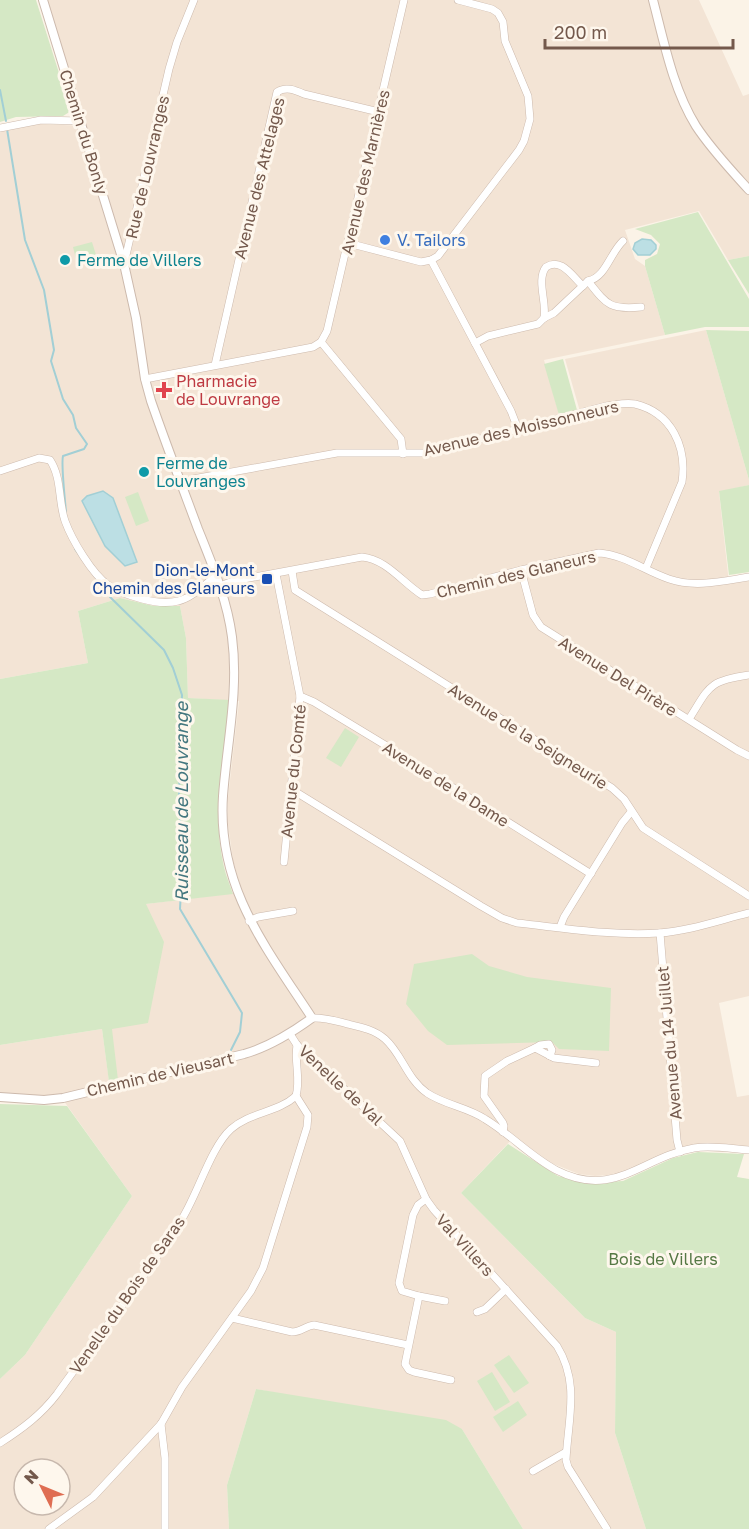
<svg xmlns="http://www.w3.org/2000/svg" width="749" height="1529" viewBox="0 0 749 1529" font-family="'Golos Text',sans-serif">
  <rect width="100%" height="100%" fill="#fbf3e7"/>
  <path fill="#f3e4d5" fill-rule="evenodd" d="M 47,0 L 699,0 L 743,96 L 749,94 L 749,256 L 728,260 L 699,211 L 625,230 L 635,259 L 645,266 L 665,335 L 544,360 L 561,421 L 581,415 L 565,359 L 706,330 L 749,480 L 749,485 L 719,492 L 729,583 L 749,581 L 749,996 L 719,1003 L 737,1097 L 749,1095 L 749,1148 L 693,1145 L 621,1174 L 595,1176 L 579,1174 L 551,1163 L 514,1137 L 461,1193 L 585,1318 L 616,1332 L 615,1433 L 646,1529 L 523,1529 L 462,1429 L 256,1389 L 227,1485 L 229,1529 L 0,1529 L 0,1379 L 25,1355 L 132,1196 L 61,1097 L 0,1093 L 0,1045 L 102,1029 L 109,1081 L 112,1028 L 146,904 L 242,892 L 233,860 L 228,824 L 228,798 L 239,701 L 188,698 L 186,638 L 180,606 L 154,606 L 120,598 L 78,611 L 88,663 L 0,679 L 0,131 L 15,127 L 40,124 L 86,126 ZM 24,1469 L 60,1469 L 60,1505 L 24,1505 Z"/>
  <g fill="#d5e8c5">
    <polygon points="0,0 36,0 71,111 63,116 16,117 0,122"/>
    <polygon points="698,212 749,299 749,327 705,327 665,335 645,266 645,260 657,254 660,244 651,235 635,229"/>
    <polygon points="92,242 96,255 76,259 73,247"/>
    <polygon points="749,256 749,294 728,260"/>
    <polygon points="706,330 749,331 749,480"/>
    <polygon points="563,359 577,410 559,415 544,364"/>
    <polygon points="749,485 749,572 729,575 719,491"/>
    <polygon points="138,492 149,521 136,526 125,497"/>
    <path d="M 120,598 L 154,606 L 180,606 L 186,638 L 188,698 L 231,700 C 224,754 211,813 224,867 C 226,876 230,885 233,894 L 146,904 L 164,942 L 148,1023 L 112,1029 L 118,1080 L 109,1082 L 102,1029 L 0,1045 L 0,679 L 88,663 L 78,611 Z"/>
    <polygon points="345,728 359,737 341,767 326,758"/>
    <polygon points="472,954 489,966 527,977 611,988 609,1051 559,1049 552,1042 447,1045 428,1031 406,1004 414,964"/>
    <polygon points="0,1104 67,1106 132,1196 25,1355 0,1379"/>
    <polygon points="508,1144 558,1176 589,1183 623,1181 673,1158 698,1152 744,1154 737,1177 749,1179 749,1529 646,1529 615,1433 616,1332 585,1318 461,1193"/>
    <polygon points="509,1355 529,1383 514,1393 494,1365"/>
    <polygon points="492,1372 510,1402 495,1411 477,1381"/>
    <polygon points="256,1389 446,1420 462,1429 523,1529 229,1529 227,1485"/>
    <polygon points="518,1401 527,1415 503,1432 493,1417"/>
  </g>
  <g fill="#bcdfe4" stroke="#a2cfd5" stroke-width="1.5">
    <polygon points="642,239 651,240 656,245 656,249 650,255 638,255 633,249 635,243"/>
    <polygon points="103,491 113,498 137,562 125,566 105,546 82,501 87,496"/>
  </g>
  <g fill="none" stroke-linecap="round" stroke-linejoin="round">
    <g stroke="#a2cfd5" stroke-width="2">
      <polyline points="0,90 6,121"/>
      <path d="M 7,129 L 25,240 L 44,290 L 54,350 L 51,361 L 63,399 L 73,415 L 76,428 L 87,444 L 84,449 L 63,456 C 61,463 65,501 66,512"/>
      <polyline points="75,549 101,585"/>
      <polyline points="110,597 164,650 173,668 182,695 179,794 182,871 180,909 242,1013 240,1032 231,1050"/>
    </g>
    <defs>
      <g id="minor">
        <polyline points="0,128 41,120 80,121"/>
        <polyline points="348,243 421,262 431,260 438,256 519,150 524,141 530,119 528,96 505,41 503,22 498,13 492,9 458,0"/>
        <polyline points="431,260 511,411 518,429"/>
        <polyline points="124,264 169,69 177,42 194,0"/>
        <path d="M 588,281 C 607,305 610,310 641,307"/>
        <path d="M 544,318 C 547,302 536,280 546,267 C 561,257 572,276 583,286"/>
        <polyline points="321,342 401,439 403,454"/>
        <path d="M 475,343 L 488,336 L 538,324 L 544,318 L 554,313 L 588,281 C 606,277 610,253 623,241"/>
        <path d="M 215,365 L 277,92 C 286,86 295,90 304,94 L 379,112"/>
        <polyline points="145,379 313,347 321,342 327,331 404,0"/>
        <path d="M 0,471 L 39,458 L 50,460 C 62,478 58,501 65,521 C 72,540 92,574 108,585 C 118,592 131,596 142,599 C 153,602 167,604 178,601 C 192,598 205,584 216,576"/>
        <path d="M 181,483 L 193,479 L 337,453 L 427,453 L 606,406 C 616,405 625,402 635,404 C 672,413 687,447 682,482 L 646,568"/>
        <polyline points="521,570 533,615 541,627 737,750 749,756"/>
        <polyline points="292,571 295,590 612,788 624,799 643,828 749,896"/>
        <polyline points="276,574 300,696 284,862"/>
        <path d="M 220,586 L 233,581 L 362,557 C 386,559 403,583 422,595 L 430,594 L 521,570 L 599,553 C 625,555 645,571 669,579 C 695,588 723,581 749,577"/>
        <polyline points="300,696 314,702 385,745 591,874"/>
        <path d="M 689,719 C 710,686 708,681 749,675"/>
        <path d="M 291,789 L 481,906 L 502,918 L 517,923 C 564,928 612,936 659,933 C 689,931 720,920 749,913"/>
        <polyline points="249,921 258,917 293,911"/>
        <polyline points="560,927 564,917 622,823 631,812"/>
        <polyline points="660,933 677,1140 680,1152"/>
        <path d="M 312,1018 C 324,1017 336,1021 348,1024 C 361,1027 375,1030 385,1039 C 402,1054 407,1079 427,1093 C 445,1105 467,1107 485,1119 C 510,1134 530,1156 556,1170 C 614,1200 642,1157 694,1148 C 712,1145 731,1149 749,1150"/>
        <path d="M 290,1034 L 297,1045 L 400,1141 L 426,1199 L 434,1210 L 557,1346 C 580,1383 568,1419 566,1460 L 568,1467 L 607,1529"/>
        <polyline points="535,1048 540,1045 549,1044 552,1050 550,1056"/>
        <path d="M 296,1096 C 301,1079 294,1062 297,1045"/>
        <polyline points="503,1132 504,1126 503,1123 484,1096 485,1076 507,1061 535,1048 554,1058 596,1063"/>
        <polyline points="426,1199 418,1205 413,1215 399,1283 402,1291 419,1296 405,1364 409,1370 414,1372 451,1380"/>
        <polyline points="419,1296 445,1301"/>
        <polyline points="477,1312 485,1309 506,1289"/>
        <path d="M 232,1318 L 292,1332 C 301,1332 305,1326 314,1325 L 408,1345"/>
        <polyline points="161,1424 165,1458 165,1529"/>
        <path d="M 0,1443 C 22,1429 41,1415 57,1394 C 98,1337 142,1281 180,1222 C 197,1197 210,1148 231,1129 C 250,1112 277,1113 296,1096"/>
        <polyline points="533,1471 566,1452"/>
        <polyline points="49,1529 93,1497 161,1424 182,1387 251,1291 263,1268 307,1127 308,1115 296,1096"/>
      </g>
      <g id="tertiary">
        <path d="M 653,0 C 664,42 673,89 696,126 C 711,149 730,169 749,190"/>
        <path d="M 0,1097 L 44,1100 L 63,1098 L 244,1054 C 269,1047 290,1034 312,1018 C 265,946 217,887 223,796 C 227,742 239,691 232,637 C 227,599 212,564 198,529 C 182,486 166,444 151,401 L 145,379 L 136,318 L 124,264 L 43,0"/>
      </g>
    </defs>
    <use href="#minor" stroke="#cdbaad" stroke-width="8"/>
    <use href="#tertiary" stroke="#cdbaad" stroke-width="10"/>
    <use href="#minor" stroke="#fff" stroke-width="7"/>
    <use href="#tertiary" stroke="#fff" stroke-width="8"/>
  </g>
  <circle fill="#3f7fe0" stroke="#fef7ed" stroke-width="2" cx="385" cy="240" r="6"/>
  <g fill="#0f9aa8" stroke="#fef7ed" stroke-width="2">
    <circle cx="65" cy="260" r="6"/>
    <circle cx="144" cy="472" r="6"/>
  </g>
  <path fill="#e0444e" stroke="#fef7ed" stroke-width="2" d="M161 381h6v6h6v6h-6v6h-6v-6h-6v-6h6z"/>
  <rect fill="#1a4fb4" stroke="#fef7ed" stroke-width="2" x="261" y="573" width="12" height="12" rx="3"/>
  <g text-anchor="middle" dominant-baseline="central" stroke-width="6" stroke-linejoin="round" paint-order="stroke">
    <g font-size="16" fill="#74594c" stroke="#fef7ed">
      <text transform="translate(84 132) rotate(73)">Chemin du Bonly</text>
      <text transform="translate(147 167) rotate(-77)">Rue de Louvranges</text>
      <text transform="translate(365 172) rotate(-77)">Avenue des Marnières</text>
      <text transform="translate(259 178) rotate(-76)">Avenue des Attelages</text>
      <text transform="translate(521 428) rotate(-13)">Avenue des Moissonneurs</text>
      <text transform="translate(516 574) rotate(-13)">Chemin des Glaneurs</text>
      <text transform="translate(618 676) rotate(32)">Avenue Del Pirère</text>
      <text transform="translate(528 736) rotate(32)">Avenue de la Seigneurie</text>
      <text transform="translate(293 771) rotate(-84)">Avenue du Comté</text>
      <text transform="translate(446 784) rotate(32)">Avenue de la Dame</text>
      <text transform="translate(669 1043) rotate(-95)">Avenue du 14 Juillet</text>
      <text transform="translate(160 1074) rotate(-13)">Chemin de Vieusart</text>
      <text transform="translate(341 1085) rotate(43)">Venelle de Val</text>
      <text transform="translate(465 1245) rotate(48)">Val Villers</text>
      <text transform="translate(127 1295) rotate(-55)">Venelle du Bois de Saras</text>
    </g>
    <g font-size="16" fill="#366cbe" stroke="#fef7ed" text-anchor="start">
      <text x="397" y="240">V. Tailors</text>
    </g>
    <g font-size="16" fill="#0d838f" stroke="#fef7ed" text-anchor="start">
      <text x="77" y="260">Ferme de Villers</text>
      <text x="156" y="463">Ferme de<tspan x="156" dy="18">Louvranges</tspan></text>
    </g>
    <g font-size="16" fill="#be3a42" stroke="#fef7ed" text-anchor="start">
      <text x="176" y="381">Pharmacie<tspan x="176" dy="18">de Louvrange</tspan></text>
    </g>
    <g font-size="16" fill="#164399" stroke="#fef7ed" text-anchor="end">
      <text x="255" y="570">Dion-le-Mont<tspan x="255" dy="18">Chemin des Glaneurs</tspan></text>
    </g>
    <g font-size="16" fill="#557844" stroke="#fef7ed">
      <text x="663" y="1259">Bois de Villers</text>
    </g>
    <g font-size="18" font-style="italic" fill="#43777f" stroke="#fef7ed">
      <text transform="translate(181 802) rotate(-90)">Ruisseau de Louvrange</text>
    </g>
  </g>
  <g transform="translate(42 1487) rotate(313)"><circle r="28" fill="#fef7ed" stroke="#c7b8ad" stroke-width="1.5"/>
  <path d="M0-4.5L10 22L0 15L-10 22Z" fill="#df6d52"/>
  <text y="-9" font-size="16" font-weight="bold" text-anchor="middle" fill="#74594c">N</text>
  </g>
  <path d="M545 39v9h188v-9" fill="none" stroke="#74594c" stroke-width="3"/>
  <text x="554" y="39" font-size="18" fill="#74594c" stroke="#fef7ed" stroke-width="4.5" paint-order="stroke">200 m</text>
</svg>
